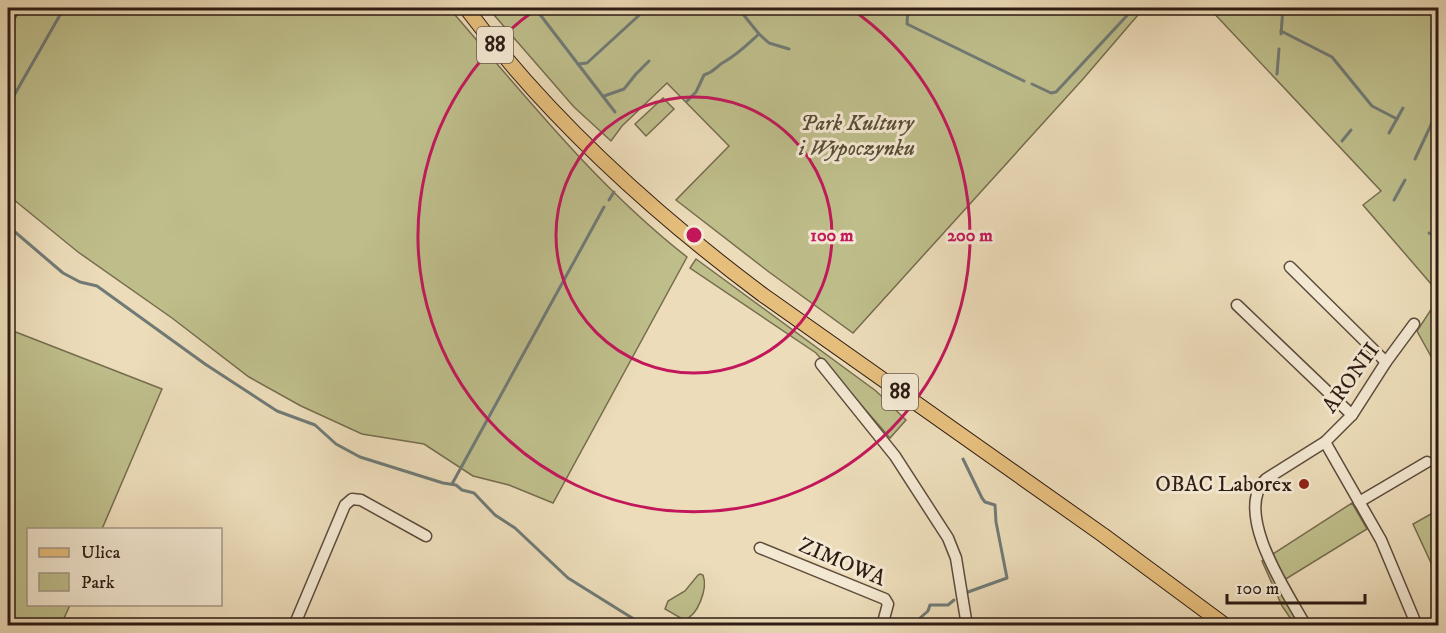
<svg xmlns="http://www.w3.org/2000/svg" width="1446" height="633" viewBox="0 0 1446 633" font-family="'IM FELL DW Pica',serif">
  <rect width="100%" height="100%" fill="#ecdcb9"/>
  <filter id="stains"><feTurbulence type="fractalNoise" baseFrequency=".00333" numOctaves="4"/><feColorMatrix values="0 0 0 0 .2 0 0 0 0 .09 0 0 0 0 .02 0 0 0 .5 -.17"/></filter>
  <radialGradient id="worn" r=".72"><stop offset=".6" stop-color="#630" stop-opacity="0"/><stop offset="1" stop-color="#630" stop-opacity=".3"/></radialGradient>
  <g fill="#bebe8b" stroke="#766c4f" stroke-width="1.5">
    <path d="M 19,8 L 449,8 C 524,94 596,186 687,257 L 553,503 L 509,485 L 473,476 L 424,444 L 362,434 L 301,406 L 249,377 L 172,318 L 78,252 L 8,195 L 8,30 Z"/>
    <polygon points="488,8 1144,8 1083,79 853,333 769,272 676,200 729,146 667,83 622,126 611,141 574,107"/>
    <polygon points="1209,8 1438,8 1438,277 1432,285 1363,205 1381,191"/>
    <polygon points="663,98 674,109 646,136 635,124"/>
    <polygon points="696,259 876,391 906,420 890,438 816,353 690,268"/>
    <polygon points="1438,299 1438,369 1417,331"/>
    <polygon points="8,329 162,389 102,529 28,530 28,604 70,605 61,625 8,625"/>
    <polygon points="1352,503 1367,529 1284,580 1310,625 1295,625 1282,606 1262,561"/>
    <polygon points="1438,510 1438,578 1413,524"/>
    <path d="M 700,574 L 703,575 C 708,588 698,616 684,620 L 665,609 L 668,601 L 685,591 L 698,575 Z"/>
  </g>
  <g fill="none" stroke-linecap="round" stroke-linejoin="round">
    <g stroke="#707a76" stroke-width="3">
      <polyline points="535,8 578,64 587,63 647,8"/>
      <polyline points="738,8 759,34 769,43 789,49"/>
      <polyline points="908,8 907,24 1024,81"/>
      <polyline points="1281,31 1332,57 1372,106 1397,119"/>
      <polyline points="1281,34 1283,8"/>
      <polyline points="578,64 615,112"/>
      <polyline points="1277,74 1279,49"/>
      <polyline points="1032,84 1051,93 1056,92 1134,8"/>
      <polyline points="604,96 624,89 636,74 649,61"/>
      <path d="M 687,101 L 696,92 L 704,75 C 716,71 716,66 724,62 C 737,55 748,44 759,34"/>
      <polyline points="8,106 64,8"/>
      <polyline points="1389,133 1403,108"/>
      <polyline points="1342,141 1351,130"/>
      <polyline points="1415,159 1438,110"/>
      <polyline points="609,200 614,192"/>
      <polyline points="1394,200 1405,180"/>
      <polyline points="8,226 63,273 80,282 97,286 205,364 277,411 315,425 336,444 360,457 443,483 456,485 462,490 474,493 495,515 515,528 568,578 645,626"/>
      <polyline points="1429,233 1434,236 1438,235"/>
      <polyline points="963,459 982,498 985,502 995,505 996,522 1007,578 968,592"/>
      <polyline points="452,484 604,207"/>
      <polyline points="911,626 928,611 930,605 948,605 954,600"/>
    </g>
    <defs>
      <g id="minor">
        <polyline points="8,20 14,8"/>
        <polyline points="1290,267 1386,362"/>
        <polyline points="1237,305 1352,415"/>
        <polyline points="821,364 895,456 948,538 956,558 967,626"/>
        <polyline points="1325,442 1381,540 1417,626"/>
        <polyline points="1359,502 1427,462"/>
        <polyline points="760,548 885,599 888,604 882,626"/>
        <polyline points="294,626 345,505 352,499 361,500 426,536"/>
        <path d="M 1306,626 C 1288,594 1232,512 1266,479 L 1325,442 L 1352,415 L 1386,362 L 1414,324"/>
      </g>
      <path id="major" d="M 466,8 C 549,119 652,212 763,295 L 1103,535 L 1226,626"/>
    </defs>
    <use href="#minor" stroke="#5d4b3c" stroke-width="13"/>
    <use href="#major" stroke="#2d1b13" stroke-width="16"/>
    <use href="#minor" stroke="#f3e8d2" stroke-width="10"/>
    <use href="#major" stroke="#e6be7c" stroke-width="14"/>
  </g>
  <g fill="none" stroke="#c2185b" stroke-width="3">
    <circle cx="694" cy="235" r="138"/>
    <path d="M850 8A276 276 0 1 1 538 8"/>
  </g>
  <circle fill="#8f2418" stroke="#f3e8d2" stroke-width="2" cx="1304" cy="484" r="6"/>
  <g text-anchor="middle" dominant-baseline="central" stroke-width="6" stroke-linejoin="round" paint-order="stroke">
    <g fill="#f3e8d2" stroke="#68584c" stroke-width="1.5">
      <rect x="477" y="27" width="36" height="36" rx="4.5"/>
      <rect x="882" y="374" width="36" height="36" rx="4.5"/>
    </g>
    <g font-size="21" font-weight="bold" fill="#2d1b13">
      <text x="495" y="45">88</text>
      <text x="900" y="392">88</text>
    </g>
    <g font-size="22" font-style="italic" fill="#584c37" stroke="#f3e8d2">
      <text x="857" y="123">Park Kultury<tspan x="857" dy="25">i Wypoczynku</tspan></text>
    </g>
    <g font-size="22" fill="#2d1b13" stroke="#f3e8d2">
      <text transform="translate(1351 378) rotate(-54)">ARONII</text>
      <text transform="translate(842 562) rotate(23)">ZIMOWA</text>
    </g>
    <g font-size="22" fill="#2d1b13" stroke="#f3e8d2" text-anchor="end">
      <text x="1292" y="484">OBAC Laborex</text>
    </g>
  </g>
  <circle cx="694" cy="235" r="9" fill="#c2185b" stroke="#f3e8d2" stroke-width="3"/>
  <g font-size="18" text-anchor="middle" font-weight="bold" fill="#c2185b" stroke="#f3e8d2" stroke-width="6" stroke-linejoin="round" paint-order="stroke">
    <text x="832" y="241">100 m</text>
    <text x="970" y="241">200 m</text>
  </g>
  <rect width="1446" height="633" fill="none" stroke="#ecdcb9" stroke-width="30"/>
  <rect x="9" y="9" width="1428" height="615" fill="none" stroke="#2d1b13" stroke-width="3"/>
  <rect x="15" y="15" width="1416" height="603" fill="none" stroke="#2d1b13" stroke-width="1.5"/>
  <rect x="27" y="528" width="195" height="78" fill="#f3e8d2" stroke="#a49686" stroke-width="1.5"/>
  <rect x="39" y="548" width="30" height="9" fill="#e6be7c" stroke="#a49686" stroke-width="1.5"/>
  <text x="81" y="558" font-size="18" fill="#2d1b13">Ulica</text>
  <rect x="39" y="573" width="30" height="18" fill="#bebe8b" stroke="#a49686" stroke-width="1.5"/>
  <text x="81" y="588" font-size="18" fill="#2d1b13">Park</text>
  <path d="M1227 594v9h138v-9" fill="none" stroke="#2d1b13" stroke-width="3"/>
  <text x="1236" y="594" font-size="18" fill="#2d1b13" stroke="#f3e8d2" stroke-width="4.5" paint-order="stroke">100 m</text>
  <rect width="100%" height="100%" filter="url(#stains)"/>
  <rect width="100%" height="100%" fill="url(#worn)"/>
</svg>
